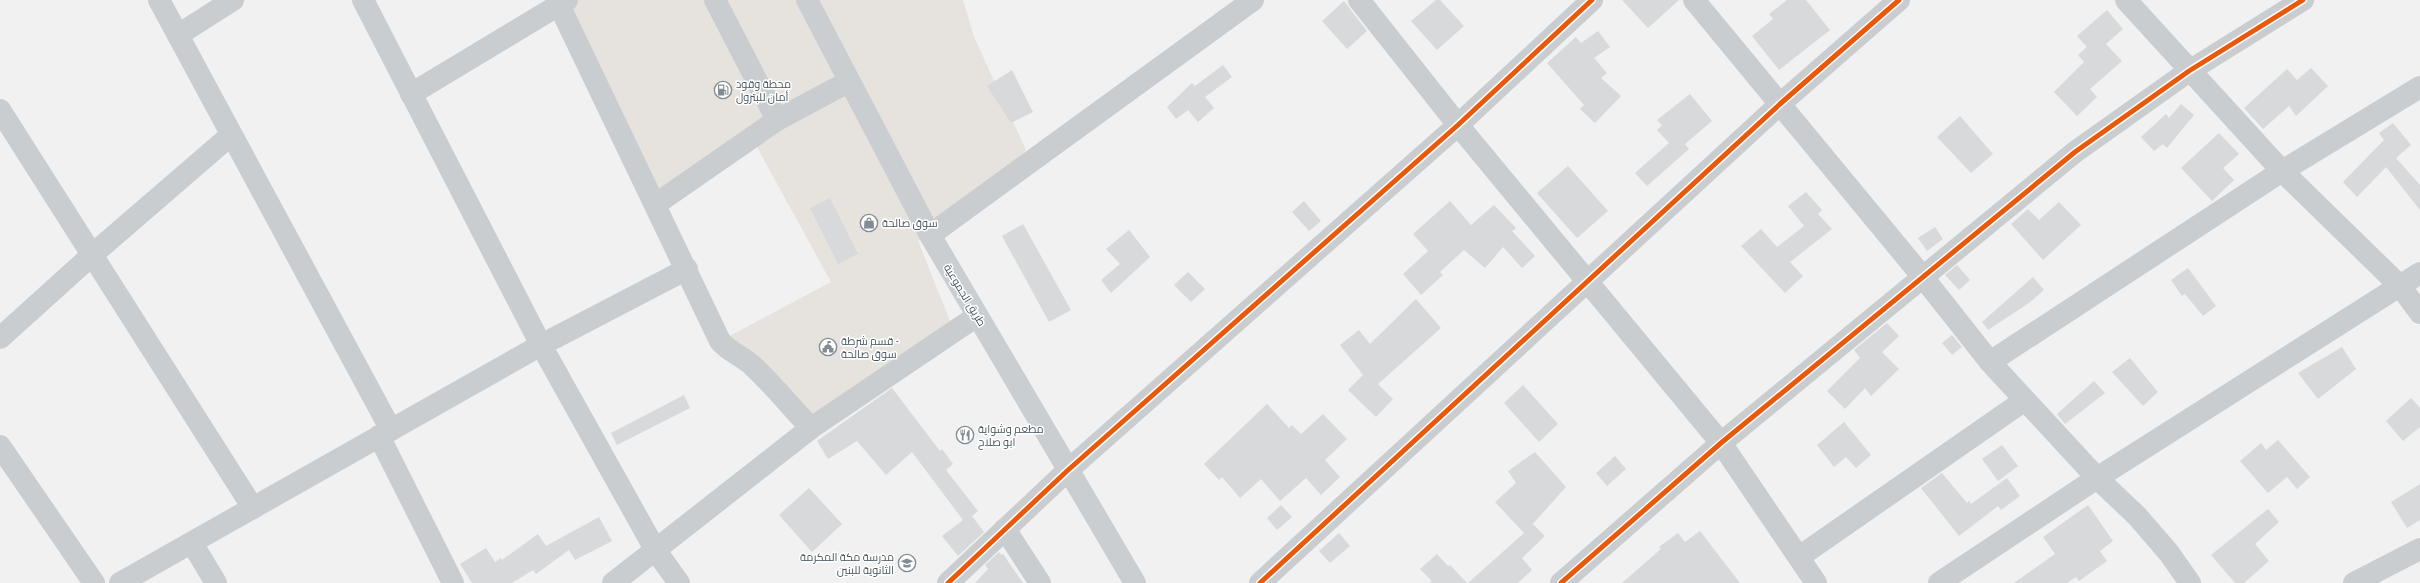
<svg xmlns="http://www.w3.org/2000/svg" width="2420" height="583" viewBox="0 0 2420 583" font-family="'PT Sans Narrow',Cairo,sans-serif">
  <rect width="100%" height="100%" fill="#f1f1f1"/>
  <polygon fill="#e6e3de" points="567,0 963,0 974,37 1026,150 1011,168 988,180 918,241 954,331 811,428 720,341 831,282 752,138 656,204"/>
  <g fill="#d7d9da">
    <polygon points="1436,0 1440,0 1464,26 1437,50 1411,21"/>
    <polygon points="1622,0 1679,0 1648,28"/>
    <polygon points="1787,0 1806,0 1830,30 1779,70 1752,36 1773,19 1769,14"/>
    <polygon points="1344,1 1367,31 1347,49 1322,21"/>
    <polygon points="2107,10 2123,29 2106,44 2122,61 2090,89 2097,97 2077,116 2054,92 2084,62 2078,55 2087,47 2077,36"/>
    <polygon points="1598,31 1610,47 1594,58 1607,73 1601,78 1621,96 1595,123 1580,109 1584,105 1547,63 1576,37 1581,43"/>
    <polygon points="1223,65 1232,77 1205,97 1214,108 1198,122 1188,110 1176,119 1167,107 1192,83 1195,86"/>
    <polygon points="2311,68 2328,86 2296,116 2289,106 2263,129 2244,108 2287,69 2297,80"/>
    <polygon points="1012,70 1033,112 1011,123 987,86"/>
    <polygon points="1690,94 1712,121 1685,144 1689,149 1647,186 1635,173 1669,143 1657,130 1662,125 1657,120"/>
    <polygon points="2181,104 2194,115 2167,148 2163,144 2154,151 2141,137 2166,114 2169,118"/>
    <polygon points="1960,116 1993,154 1971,173 1937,137"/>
    <polygon points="2393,123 2411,145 2396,158 2420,185 2420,210 2386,167 2357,197 2343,182 2384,140 2379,133"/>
    <polygon points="2219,133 2239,154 2223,168 2234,180 2212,201 2181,168"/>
    <polygon points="1568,166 1608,211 1577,238 1537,193"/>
    <polygon points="1806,192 1822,210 1818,214 1832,229 1790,262 1803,276 1785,293 1741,246 1761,229 1777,247 1804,226 1788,206"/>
    <polygon points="830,198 858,254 838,264 810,208"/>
    <polygon points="1304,201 1321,221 1309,231 1292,212"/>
    <polygon points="1450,201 1471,225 1494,205 1516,228 1512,231 1535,256 1522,268 1503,247 1485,268 1464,250 1440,272 1443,275 1421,295 1403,274 1428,251 1413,234"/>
    <polygon points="2059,202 2081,225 2043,260 2011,224 2028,209 2039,220"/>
    <polygon points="1023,224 1071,310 1049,322 1002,236"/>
    <polygon points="1935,227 1943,239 1927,251 1918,238"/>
    <polygon points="1129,230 1150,257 1111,293 1101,280 1120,264 1106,249"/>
    <polygon points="1957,265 1970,280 1959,290 1945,275"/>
    <polygon points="2188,268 2216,306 2203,316 2185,294 2182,296 2171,280"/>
    <polygon points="1188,272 1205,289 1191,302 1174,285"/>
    <polygon points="2033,277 2044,290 2029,303 1988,330 1982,322"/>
    <polygon points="1416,299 1441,328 1378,384 1393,399 1376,417 1348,390 1363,375 1340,345 1359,330 1370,344"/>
    <polygon points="1887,323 1899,336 1882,352 1899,369 1871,396 1865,388 1845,409 1827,391 1860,358 1854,350"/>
    <polygon points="1952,335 1962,347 1952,355 1942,343"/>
    <polygon points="2342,347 2356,369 2318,399 2298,373"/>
    <polygon points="2130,358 2158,392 2143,406 2112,372"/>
    <polygon points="2094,381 2105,393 2065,424 2057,414"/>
    <polygon points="1523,385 1558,424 1539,442 1504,403"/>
    <polygon points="892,388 940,451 942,449 953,464 946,470 978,511 972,516 984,532 958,556 942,536 963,520 912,452 886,475 857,441 828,459 817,441"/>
    <polygon points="684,395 690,408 617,445 611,433"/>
    <polygon points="2411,398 2420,408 2420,427 2403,441 2386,421"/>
    <polygon points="1267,404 1289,428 1292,425 1301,434 1323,414 1347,439 1325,460 1340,477 1321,495 1306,478 1280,501 1261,479 1240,498 1222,477 1219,480 1204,464"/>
    <polygon points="1844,422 1871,455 1856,468 1846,457 1834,467 1817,445"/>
    <polygon points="2278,440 2310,477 2297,489 2287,477 2268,493 2240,461 2261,443 2266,450"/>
    <polygon points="2002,445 2018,466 1998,481 1982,459"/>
    <polygon points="1535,452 1566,487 1529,528 1533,524 1545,536 1522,558 1532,570 1518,583 1468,583 1524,533 1495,502 1516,483 1508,471"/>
    <polygon points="1615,456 1626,469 1607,486 1596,473"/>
    <polygon points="1942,473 1967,503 1969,501 1971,504 2007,478 2020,496 2001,510 1998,506 1959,536 1921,488"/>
    <polygon points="2420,484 2420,520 2407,528 2391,502"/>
    <polygon points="809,488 842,524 812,552 779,515"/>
    <polygon points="1281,505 1292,517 1277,530 1267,518"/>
    <polygon points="2088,505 2113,541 2100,551 2107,561 2079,581 2076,577 2067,583 2014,583 2055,554 2043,537"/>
    <polygon points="2268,509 2279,522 2255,544 2269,561 2244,583 2235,583 2211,555"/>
    <polygon points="599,517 612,541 575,560 569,550 536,574 533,570 512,583 472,583 460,564 486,548 495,562 501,558 502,560 538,534 546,546"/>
    <polygon points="1700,531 1740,583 1622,583 1661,549 1659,547 1678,533 1685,542"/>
    <polygon points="1339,533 1350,546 1330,563 1319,551"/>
    <polygon points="999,552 1001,555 1003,554 1023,583 975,583 988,569 985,565"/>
    <polygon points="1437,554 1448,566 1450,565 1467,583 1429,583 1432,581 1420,569"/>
  </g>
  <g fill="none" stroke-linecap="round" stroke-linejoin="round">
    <g stroke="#cacdd0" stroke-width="22">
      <polyline points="159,0 391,430"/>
      <polyline points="363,0 541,345 656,551 679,583"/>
      <polyline points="715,0 777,120"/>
      <polyline points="1359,0 1458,125 1721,443 1816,583"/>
      <polyline points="1694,0 1922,276 1990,362 2097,478 2137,516 2169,553 2190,583"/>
      <polyline points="2126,0 2282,171 2400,286 2420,313"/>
      <path d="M 559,5 L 720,341 C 730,353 743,356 754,367 C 774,386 792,408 811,428"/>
      <polyline points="178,35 233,0"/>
      <polyline points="411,94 567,0"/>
      <polyline points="0,110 253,508"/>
      <polyline points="656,204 777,120 848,82"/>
      <polyline points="930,235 1253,0"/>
      <polyline points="0,338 92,255 231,135"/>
      <polyline points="1990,362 2282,171 2420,87"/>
      <polyline points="379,436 453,583"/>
      <polyline points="0,446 94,583"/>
      <polyline points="1005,529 1040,583"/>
      <polyline points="192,543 216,583"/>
      <polyline points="1799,557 2025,400"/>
      <polyline points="120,583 541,345 687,269"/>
      <polyline points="613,583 811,428 977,316"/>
      <polyline points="948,583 1067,471 1458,125 1592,0"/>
      <polyline points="1260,583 1780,104 1899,0"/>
      <polyline points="1561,583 1721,443 2075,152 2189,71 2303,0"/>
      <polyline points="1939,583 2097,478 2420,273"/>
      <polyline points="2354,583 2420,549"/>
    </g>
    <polyline stroke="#caced1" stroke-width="22" points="807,0 930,235 1135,583"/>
    <defs>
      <g id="cycleway">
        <polyline points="948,583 1067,471 1458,125 1592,0"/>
        <polyline points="1260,583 1780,104 1899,0"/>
        <polyline points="1561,583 1721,443 2075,152 2189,71 2303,0"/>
      </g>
    </defs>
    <use href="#cycleway" stroke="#fff" stroke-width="8"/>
    <use href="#cycleway" stroke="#e8590c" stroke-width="5"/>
  </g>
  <defs>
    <symbol id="fuel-ring" viewBox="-11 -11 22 22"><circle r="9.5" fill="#fff" stroke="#828c92" stroke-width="1.5"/><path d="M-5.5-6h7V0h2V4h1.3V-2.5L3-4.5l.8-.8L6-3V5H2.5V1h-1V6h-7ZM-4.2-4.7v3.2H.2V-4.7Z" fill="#828c92"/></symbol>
    <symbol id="shop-ring" viewBox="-11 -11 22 22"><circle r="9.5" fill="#fff" stroke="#828c92" stroke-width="1.5"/><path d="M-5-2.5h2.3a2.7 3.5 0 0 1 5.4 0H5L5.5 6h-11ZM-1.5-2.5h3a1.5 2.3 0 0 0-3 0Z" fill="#828c92"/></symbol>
    <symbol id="civic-ring" viewBox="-11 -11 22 22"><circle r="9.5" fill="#fff" stroke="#828c92" stroke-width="1.5"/><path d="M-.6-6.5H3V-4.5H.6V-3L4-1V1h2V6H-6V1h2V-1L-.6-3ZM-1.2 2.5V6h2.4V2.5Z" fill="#828c92"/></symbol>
    <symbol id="restaurant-ring" viewBox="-11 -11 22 22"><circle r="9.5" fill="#fff" stroke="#828c92" stroke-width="1.5"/><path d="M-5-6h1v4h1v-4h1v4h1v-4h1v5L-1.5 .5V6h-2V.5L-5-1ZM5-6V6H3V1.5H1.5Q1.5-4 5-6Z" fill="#828c92"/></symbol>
    <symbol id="school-ring" viewBox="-11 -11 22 22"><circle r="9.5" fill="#fff" stroke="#828c92" stroke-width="1.5"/><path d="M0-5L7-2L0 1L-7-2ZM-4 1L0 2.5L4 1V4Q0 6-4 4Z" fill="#828c92"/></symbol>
  </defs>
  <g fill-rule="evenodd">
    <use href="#fuel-ring" x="713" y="80" width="20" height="20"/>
    <use href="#shop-ring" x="859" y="213" width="20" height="20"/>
    <use href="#civic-ring" x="818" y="337" width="20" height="20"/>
    <use href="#restaurant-ring" x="955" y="425" width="20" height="20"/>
    <use href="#school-ring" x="897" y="553" width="20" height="20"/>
  </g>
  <g text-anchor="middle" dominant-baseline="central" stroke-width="3" stroke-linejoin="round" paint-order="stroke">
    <g font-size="11" fill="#46565f" stroke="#fff" text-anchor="start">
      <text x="736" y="84">محطة وقود<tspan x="736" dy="13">أمان للبترول</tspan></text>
      <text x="882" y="223">سوق صالحة</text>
      <text x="841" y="341">قسم شرطة -<tspan x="841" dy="13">سوق صالحة</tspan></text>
      <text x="978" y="429">مطعم وشواية<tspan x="978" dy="13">ابو صلاح</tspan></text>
      <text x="894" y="557" text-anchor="end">مدرسة مكة المكرمة<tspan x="894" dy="13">الثانوية للبنين</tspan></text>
    </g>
    <g font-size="11" fill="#46565f" stroke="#fff">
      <text transform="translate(965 295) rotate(59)">طريق الجموعية</text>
    </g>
  </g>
</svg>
